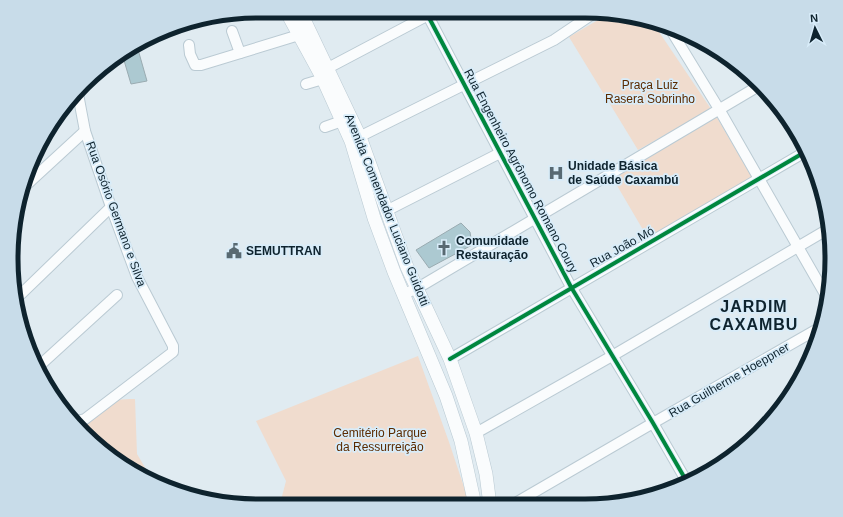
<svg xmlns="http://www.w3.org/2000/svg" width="843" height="517" viewBox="0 0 843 517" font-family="Arial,sans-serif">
  <rect width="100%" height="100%" fill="#e0ebf1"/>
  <g fill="#f0dcce">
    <polygon points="610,13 617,13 653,23 711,109 638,150 569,37"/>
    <polygon points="716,116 753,179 649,240 612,177"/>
    <polygon points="418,356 449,442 470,505 280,504 286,481 256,421"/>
    <path d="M 135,399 L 137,454 L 153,481 L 108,455 L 83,428 C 90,417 106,405 118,400 C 123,399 129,399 135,399 Z"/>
  </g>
  <g fill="#acc9d1" stroke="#9aabb1">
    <polygon points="218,18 144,43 179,24"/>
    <polygon points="137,46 147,81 131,84 123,57 110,61"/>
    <polygon points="461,223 470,232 472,245 429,268 416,250"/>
  </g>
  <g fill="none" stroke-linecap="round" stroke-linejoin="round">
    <defs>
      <g id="minor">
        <polyline points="426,12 571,287 653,423 687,482"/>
        <polyline points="669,27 719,109 825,294"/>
        <polyline points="232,31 240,53"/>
        <polyline points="189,45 190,54 195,65 201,65 299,35"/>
        <polyline points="328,68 434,12"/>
        <polyline points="306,84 323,79"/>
        <polyline points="325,127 342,121"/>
        <polyline points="355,139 554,40 594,13"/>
        <polyline points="23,188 85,131"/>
        <polyline points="386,211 500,153"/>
        <polyline points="403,294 416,289 757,87"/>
        <polyline points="17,298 111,207"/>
        <polyline points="450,359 805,152"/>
        <polyline points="38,367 117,295"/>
        <polyline points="75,420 77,421 85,419 173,352 173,346 137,277 111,207 85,131 78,94"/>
        <polyline points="476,433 612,356 830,228"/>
        <polyline points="512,505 653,423 821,327"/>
      </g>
      <g id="major">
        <polyline points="286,11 323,79 351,141 374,218 394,272 446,396 461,441 475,505"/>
        <polyline points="300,11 360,137 407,267 450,359 476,433 486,474 490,505"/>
      </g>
    </defs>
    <use href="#minor" stroke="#bacad3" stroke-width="12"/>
    <use href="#major" stroke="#bacad3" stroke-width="14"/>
    <use href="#minor" stroke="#fafcfd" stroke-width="10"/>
    <use href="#major" stroke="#fafcfd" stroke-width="13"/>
    <defs>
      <g id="cycleway">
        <polyline points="426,12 571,287 653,423 687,482"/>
        <polyline points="450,359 805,152"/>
      </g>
    </defs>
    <use href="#cycleway" stroke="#d8ecf9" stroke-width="6"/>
    <use href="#cycleway" stroke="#00873e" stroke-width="4"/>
  </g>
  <defs>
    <symbol id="hospital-bare" viewBox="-9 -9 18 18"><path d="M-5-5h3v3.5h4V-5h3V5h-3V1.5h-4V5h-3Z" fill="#586972" stroke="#d8ecf9" stroke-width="2.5" paint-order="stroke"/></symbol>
    <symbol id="church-bare" viewBox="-9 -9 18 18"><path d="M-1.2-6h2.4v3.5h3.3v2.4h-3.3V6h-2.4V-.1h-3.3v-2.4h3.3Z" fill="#586972" stroke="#d8ecf9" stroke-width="2.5" paint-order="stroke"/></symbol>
    <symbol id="civic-bare" viewBox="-9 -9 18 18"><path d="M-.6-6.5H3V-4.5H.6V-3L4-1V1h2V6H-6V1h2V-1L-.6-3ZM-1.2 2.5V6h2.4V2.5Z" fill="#586972" stroke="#d8ecf9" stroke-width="2.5" paint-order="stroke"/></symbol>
  </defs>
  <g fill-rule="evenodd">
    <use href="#hospital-bare" x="545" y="162" width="22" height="22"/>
    <use href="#church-bare" x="433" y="237" width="22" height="22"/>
    <use href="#civic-bare" x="223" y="240" width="22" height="22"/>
  </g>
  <g text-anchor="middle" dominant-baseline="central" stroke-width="3.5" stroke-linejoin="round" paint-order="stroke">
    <g font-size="12" fill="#5b2b00" stroke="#d8ecf9">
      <text x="650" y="85">Praça Luiz<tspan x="650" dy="14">Rasera Sobrinho</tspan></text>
      <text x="380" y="433">Cemitério Parque<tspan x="380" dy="14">da Ressurreição</tspan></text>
    </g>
    <g font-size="12" font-weight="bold" fill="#0e232e" stroke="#d8ecf9" text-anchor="start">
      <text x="568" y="166">Unidade Básica<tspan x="568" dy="14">de Saúde Caxambú</tspan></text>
      <text x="456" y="241">Comunidade<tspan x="456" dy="14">Restauração</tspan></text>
      <text x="246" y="251">SEMUTTRAN</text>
    </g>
    <g font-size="12" fill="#0e232e" stroke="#d8ecf9">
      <text transform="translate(521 171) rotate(62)">Rua Engenheiro Agrônomo Romano Coury</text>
      <text transform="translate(387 210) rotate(68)">Avenida Comendador Luciano Guidotti</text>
      <text transform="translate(116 214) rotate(70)">Rua Osório Germano e Silva</text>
      <text transform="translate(622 247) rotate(-29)">Rua João Mó</text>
      <text transform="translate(729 380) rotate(-30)">Rua Guilherme Hoeppner</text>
    </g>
    <g font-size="16" font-weight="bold" letter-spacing="1" fill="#0e232e" stroke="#d8ecf9">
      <text x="754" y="306">JARDIM<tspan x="754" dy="18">CAXAMBU</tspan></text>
    </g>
  </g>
  <path d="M0 0H843V517H0ZM258 18H585A240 240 0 0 1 825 258V259A240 240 0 0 1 585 499H258A240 240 0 0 1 18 259V258A240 240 0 0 1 258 18Z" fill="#c8dce9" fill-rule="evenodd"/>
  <path fill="none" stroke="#0e232e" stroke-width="5" d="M258 18H585A240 240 0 0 1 825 258V259A240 240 0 0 1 585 499H258A240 240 0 0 1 18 259V258A240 240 0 0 1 258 18Z"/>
  <g transform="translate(815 28) rotate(355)" stroke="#d8ecf9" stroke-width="3" paint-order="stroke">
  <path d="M0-3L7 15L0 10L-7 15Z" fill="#0e232e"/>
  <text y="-6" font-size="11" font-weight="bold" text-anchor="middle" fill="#0e232e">N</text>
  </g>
</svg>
